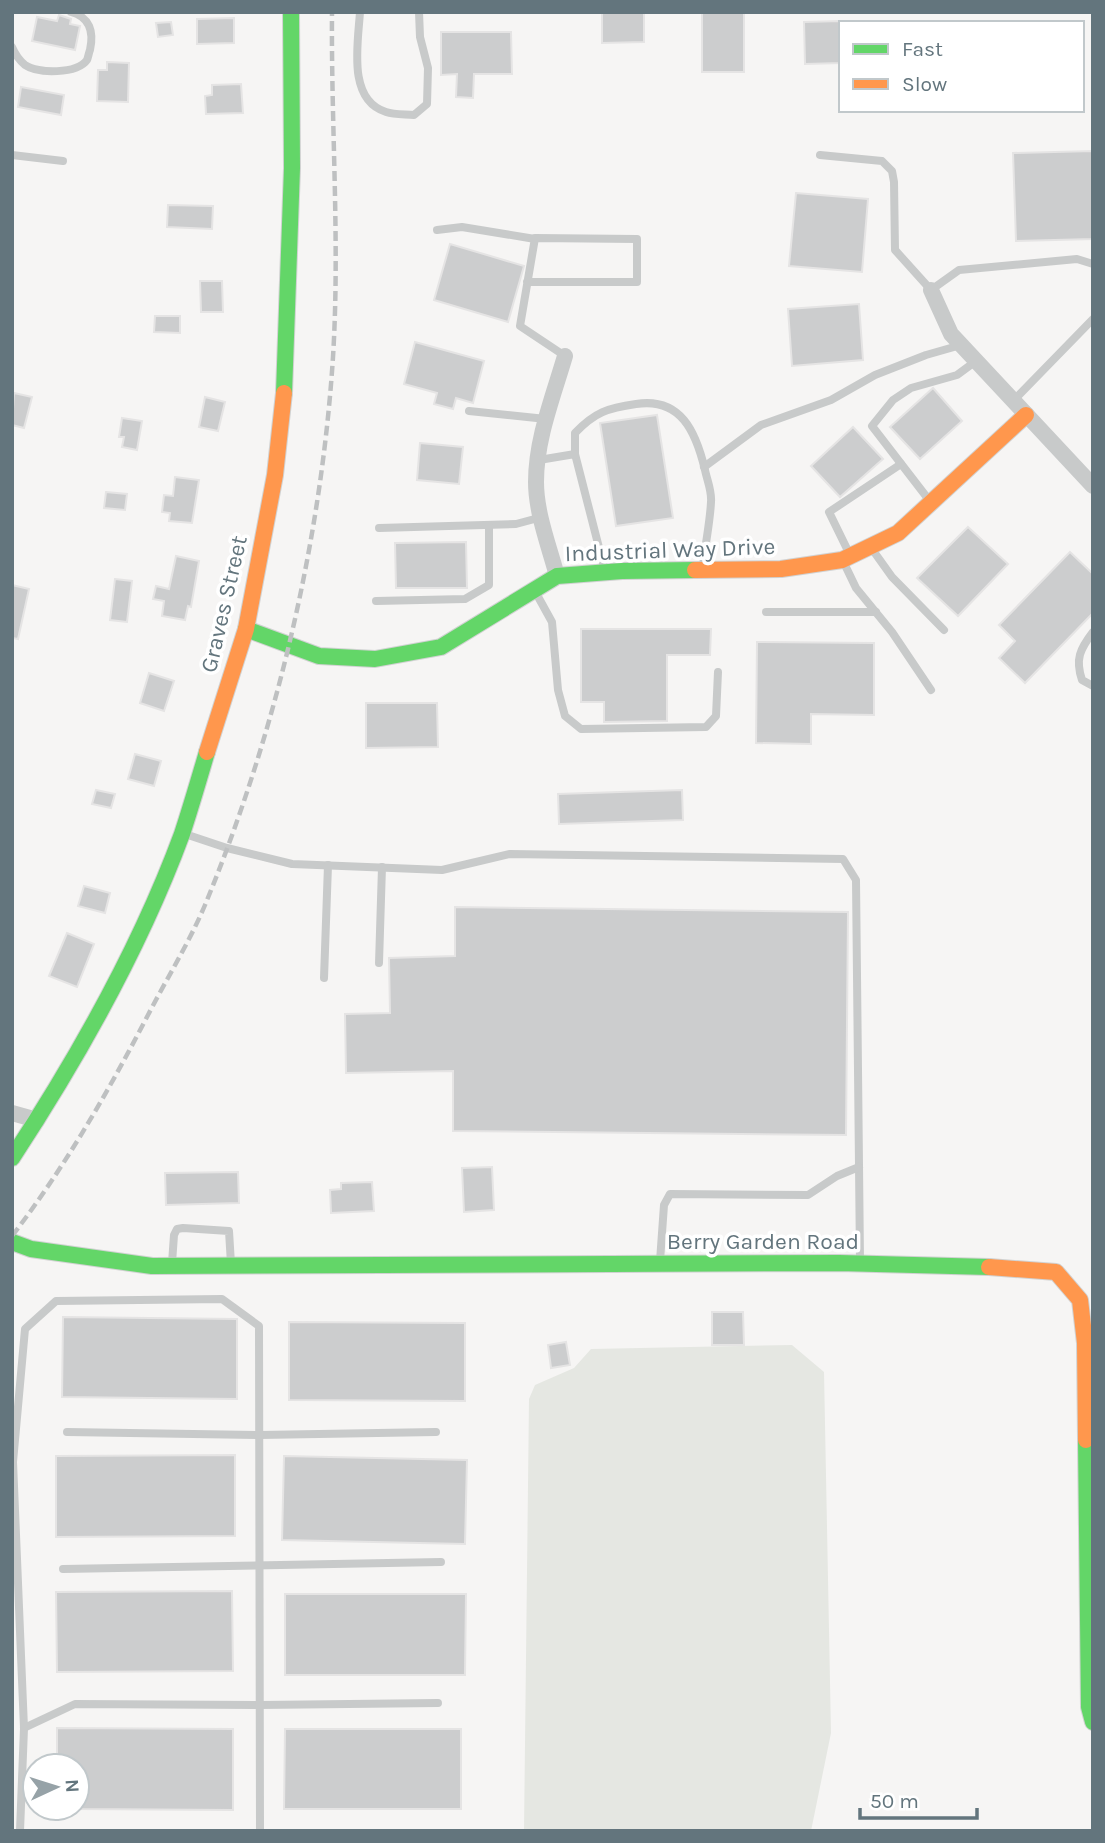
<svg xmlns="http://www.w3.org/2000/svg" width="1105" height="1843" viewBox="0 0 1105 1843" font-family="Karla,sans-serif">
  <rect width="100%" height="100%" fill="#f6f5f4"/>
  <polygon fill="#e5e7e2" points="792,1345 824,1372 831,1733 811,1831 524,1831 529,1399 535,1385 574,1368 591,1349"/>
  <g fill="#cccdce" stroke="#e5e4e4" stroke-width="2">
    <polygon points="602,12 644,12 644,42 602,43"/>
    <rect x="702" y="12" width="42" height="60"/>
    <polygon points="59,15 71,19 70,24 80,26 75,50 32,41 37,17 57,21"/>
    <polygon points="234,18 234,43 197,44 197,19"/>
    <polygon points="841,21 841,63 805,64 804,22"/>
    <polygon points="171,22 173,35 158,37 156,23"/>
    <polygon points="441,32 511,32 512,74 474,74 473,98 456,97 457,74 441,75"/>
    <polygon points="107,62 129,63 128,102 97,101 98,70 107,70"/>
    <polygon points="241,84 243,113 206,114 205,96 212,95 212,85"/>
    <polygon points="21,87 64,95 61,115 18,107"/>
    <polygon points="1093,151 1093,239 1016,241 1013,153"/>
    <polygon points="796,193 868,199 862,272 789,266"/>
    <polygon points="168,205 213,206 212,229 167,227"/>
    <polygon points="450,244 524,266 508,322 434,300"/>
    <polygon points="200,281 222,281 223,312 201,312"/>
    <polygon points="859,304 863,360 792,366 788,309"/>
    <polygon points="155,316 180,316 180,333 154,332"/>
    <polygon points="415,342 484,361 473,403 456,398 453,409 434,404 437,393 404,384"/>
    <polygon points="933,388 962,421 920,459 890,427"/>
    <polygon points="14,393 32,397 24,428 12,425"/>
    <polygon points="205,397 225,402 218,431 199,427"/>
    <polygon points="657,415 673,518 616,526 600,423"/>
    <polygon points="122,418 142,421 137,450 122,447 124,437 119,437"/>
    <polygon points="853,427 883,459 840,497 811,466"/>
    <polygon points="420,443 463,447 459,484 417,480"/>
    <polygon points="175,477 199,480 192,523 169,521 170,513 162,512 164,495 173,496"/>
    <polygon points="106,492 127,494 125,510 104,508"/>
    <polygon points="968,527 1008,564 958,616 917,578"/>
    <polygon points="466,542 467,588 396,588 395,543"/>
    <polygon points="1070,552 1093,574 1093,613 1025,683 999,658 1015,641 999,625"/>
    <polygon points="176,556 199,561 191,607 188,606 185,620 162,616 164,601 153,599 156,586 169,589"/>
    <polygon points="115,579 132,581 127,622 110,620"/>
    <polygon points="12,585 29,589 18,639 12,638"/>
    <polygon points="581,629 711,629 710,655 667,655 667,721 604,722 604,702 581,702"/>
    <polygon points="757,642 874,643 874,715 811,714 811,744 756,743"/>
    <polygon points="149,673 174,681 164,711 140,703"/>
    <polygon points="366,703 437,703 438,747 366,748"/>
    <polygon points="135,754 161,761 154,786 128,779"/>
    <polygon points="96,790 115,794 111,808 92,804"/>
    <polygon points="682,790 683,820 559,824 558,794"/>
    <polygon points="84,886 110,893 105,913 78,906"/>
    <polygon points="455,907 848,912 846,1135 453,1131 453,1071 346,1073 345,1014 390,1013 389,958 455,956"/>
    <polygon points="67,933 94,944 77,987 49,976"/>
    <polygon points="492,1167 494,1210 464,1212 462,1168"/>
    <polygon points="238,1172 239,1203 166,1205 165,1173"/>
    <polygon points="372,1182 374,1211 331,1213 330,1190 341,1189 341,1183"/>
    <polygon points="712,1312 743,1312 744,1345 712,1345"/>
    <polygon points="63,1317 237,1319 237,1399 62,1397"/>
    <polygon points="289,1322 465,1323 465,1401 289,1400"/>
    <polygon points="566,1342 570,1365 551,1368 548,1345"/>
    <polygon points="235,1455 235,1536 56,1537 56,1456"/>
    <polygon points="284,1456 467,1460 465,1544 282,1540"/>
    <polygon points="232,1591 233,1671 57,1672 56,1592"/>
    <polygon points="285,1594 466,1594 465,1675 285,1675"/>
    <polygon points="57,1728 233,1729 233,1810 77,1809 77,1766 57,1766"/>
    <polygon points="285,1729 461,1729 461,1809 284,1809"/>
  </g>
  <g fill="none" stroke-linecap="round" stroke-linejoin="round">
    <defs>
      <g id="fast">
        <polyline points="284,393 292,168 291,12"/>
        <polyline points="246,629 319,656 375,659 441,647 557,576 622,571 695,570"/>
        <path d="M 12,1158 C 79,1056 140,948 182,834 C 191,807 199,779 207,752"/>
        <polyline points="12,1242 31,1249 152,1266 839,1263 989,1267"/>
        <polyline points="1086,1440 1089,1707 1093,1722"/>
      </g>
      <g id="slow">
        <polyline points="695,570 781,569 842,560 898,533 1026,415"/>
        <polyline points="207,752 246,629 275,475 284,393"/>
        <polyline points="989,1267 1056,1272 1080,1300 1085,1343 1086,1440"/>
      </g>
    </defs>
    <use href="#fast" stroke="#d1d2d2" stroke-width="18"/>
    <use href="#slow" stroke="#d1d2d2" stroke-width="18"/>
    <g stroke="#c8caca" stroke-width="8">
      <path d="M 360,12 C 358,43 347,100 386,112 C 395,115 406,114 414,115 L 427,104 L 428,68 L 420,37 L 419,12"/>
      <path d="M 12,47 C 15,54 19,60 25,65 C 38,74 77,74 87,60 C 88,58 89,52 90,50 C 94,32 90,17 71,12"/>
      <polyline points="12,155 63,161"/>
      <polyline points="820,155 882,161 892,171 894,182 895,250 931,290 959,270 1077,259 1093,264"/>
      <polyline points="437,230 462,227 535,239"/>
      <polyline points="527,282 637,282 637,239 535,238 520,326 565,356"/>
      <polyline points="1013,401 1093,319"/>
      <polyline points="469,411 546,419"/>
      <path d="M 575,454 L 575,433 C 595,412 608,408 636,404 C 681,397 696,432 705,470 C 707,480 712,491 711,502 C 710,523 705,545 703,566"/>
      <polyline points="539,460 575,454 605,571"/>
      <polyline points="704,467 761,425 831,400 875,375 926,355 961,345"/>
      <polyline points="929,500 872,426 893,400 911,388 957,375 976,361"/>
      <polyline points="379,528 516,524 542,517"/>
      <polyline points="872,549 892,577 944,630"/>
      <polyline points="849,553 829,512 901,464"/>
      <polyline points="844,563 856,588 892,632 931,690"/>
      <polyline points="536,593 552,622 558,690 565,716 581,729 706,727 716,716 718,672"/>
      <polyline points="376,601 465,599 489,585 489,525"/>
      <polyline points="766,612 876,612"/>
      <path d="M 1093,632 C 1080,649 1075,659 1082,680 L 1093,686"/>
      <polyline points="185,834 227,848 292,864 442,870 510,854 843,859 856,880 860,1260"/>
      <polyline points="379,963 382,867"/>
      <polyline points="324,978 328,865"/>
      <polyline points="660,1261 664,1205 670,1194 808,1195 837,1176 859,1167"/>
      <polyline points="172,1263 174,1235 177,1229 183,1228 229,1231 231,1264"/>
      <polyline points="67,1432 260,1435 436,1432"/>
      <polyline points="63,1569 441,1562"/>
      <polyline points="24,1728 75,1704 260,1705 438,1703"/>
      <polyline points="20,1831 24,1728 13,1462 25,1329 56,1301 222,1299 259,1326 260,1831"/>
    </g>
    <g stroke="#c8caca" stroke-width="16">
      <polyline points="931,290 951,334 1093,486"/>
      <path d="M 557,576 C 549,546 536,513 536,482 C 536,439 553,397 565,356"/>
      <polyline points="12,1113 37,1120"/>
    </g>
    <use href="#fast" stroke="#63d668" stroke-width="16"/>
    <use href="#slow" stroke="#ff974d" stroke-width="16"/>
    <path stroke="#bec0c1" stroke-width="4.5" stroke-dasharray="10 5" stroke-linecap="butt" d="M 12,1236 C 65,1167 108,1092 148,1015 C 167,978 189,943 205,905 C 276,733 321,542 333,357 C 340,242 331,127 332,12"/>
  </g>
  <g text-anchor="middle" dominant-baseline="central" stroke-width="7" stroke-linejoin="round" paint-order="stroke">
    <g font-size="23" fill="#63757d" stroke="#fff">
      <text transform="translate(670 550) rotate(-2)">Industrial Way Drive</text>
      <text transform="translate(224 604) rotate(-77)">Graves Street</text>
      <text x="763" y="1241">Berry Garden Road</text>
    </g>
  </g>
  <rect width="1105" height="1843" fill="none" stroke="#63757d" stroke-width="28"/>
  <rect x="839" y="21" width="245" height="91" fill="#ffffff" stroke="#c1c8cb" stroke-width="2"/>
  <rect x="853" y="44" width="35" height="10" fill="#63d668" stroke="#c1c8cb" stroke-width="2"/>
  <text x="902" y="56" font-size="21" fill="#63757d">Fast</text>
  <rect x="853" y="79" width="35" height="10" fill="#ff974d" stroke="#c1c8cb" stroke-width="2"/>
  <text x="902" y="91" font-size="21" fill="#63757d">Slow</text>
  <g transform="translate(56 1787) rotate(86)"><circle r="33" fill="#ffffff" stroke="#c1c8cb" stroke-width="2"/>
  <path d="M0-5L12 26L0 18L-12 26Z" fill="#96a2a7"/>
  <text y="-10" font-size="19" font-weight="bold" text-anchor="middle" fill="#63757d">N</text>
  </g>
  <path d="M860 1808v10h117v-10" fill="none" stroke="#63757d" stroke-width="3.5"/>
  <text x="870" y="1808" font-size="21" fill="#63757d" stroke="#ffffff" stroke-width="5" paint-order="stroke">50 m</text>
</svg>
